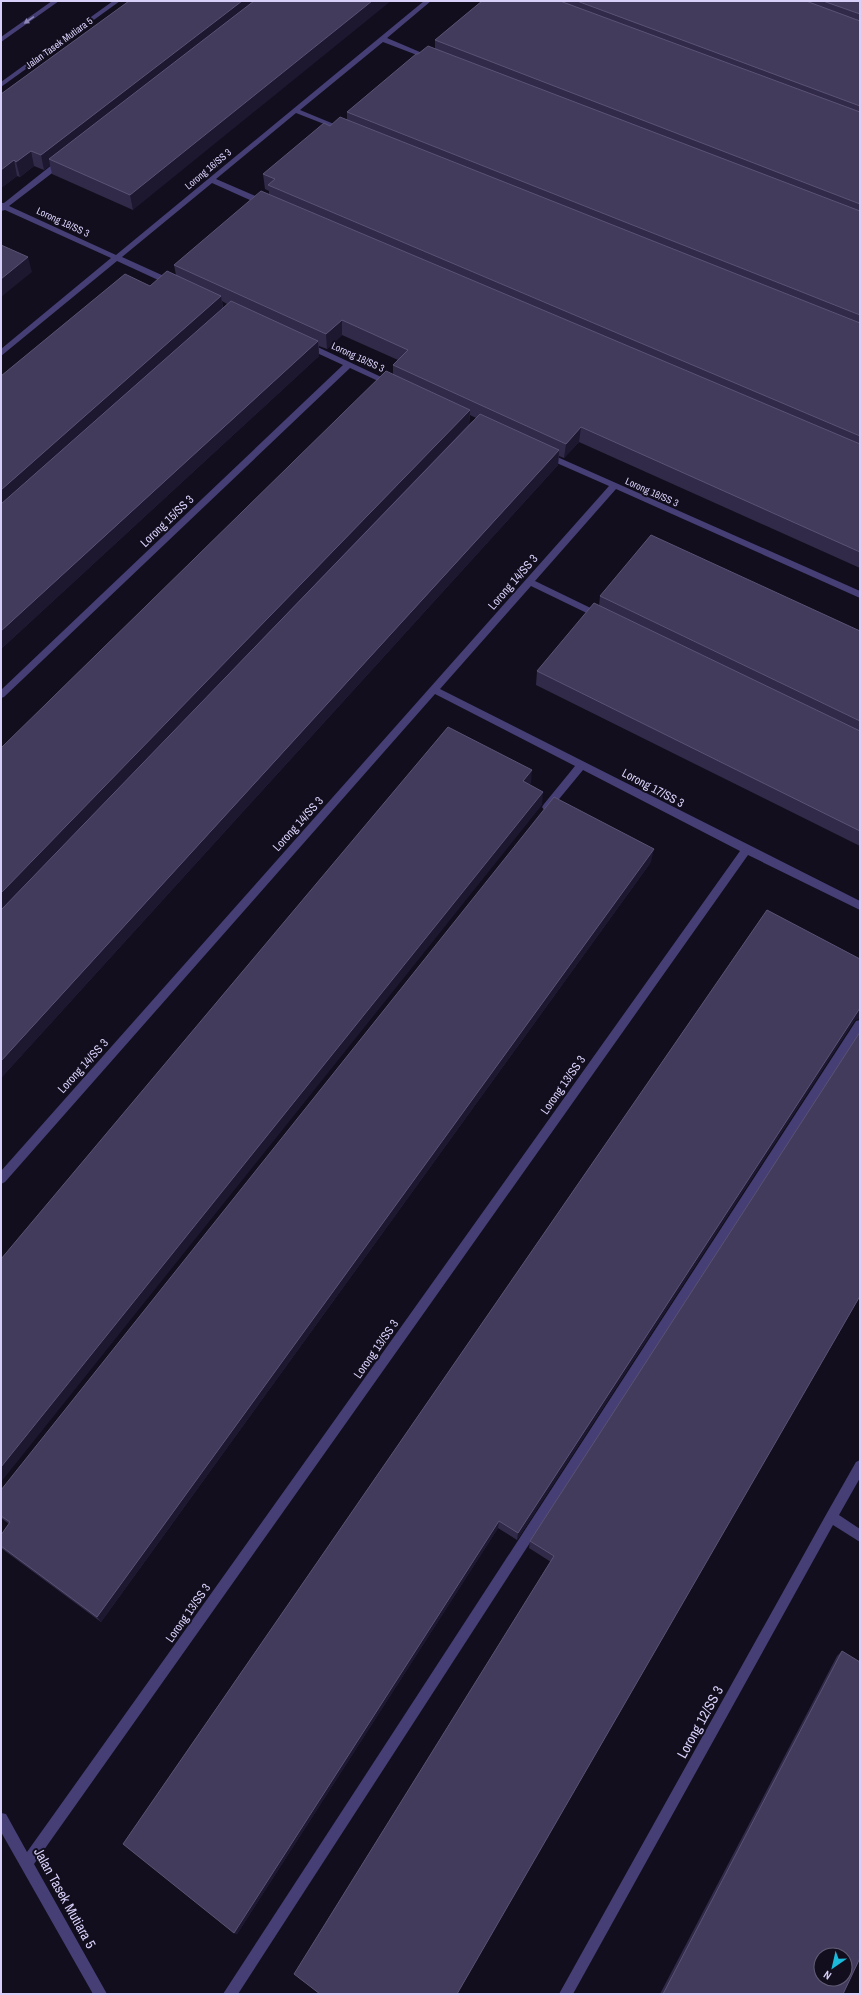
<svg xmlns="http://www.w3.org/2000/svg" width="861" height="1995" viewBox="0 0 861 1995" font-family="'Archivo Narrow',sans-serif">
  <rect width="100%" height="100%" fill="#120e1d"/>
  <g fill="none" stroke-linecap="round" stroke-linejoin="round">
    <g fill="#453f76" fill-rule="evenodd">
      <polygon points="52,1 59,1 1,42 1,37"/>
      <polygon points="113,1 120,1 1,87 1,82"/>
      <polygon points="424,1 431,1 387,38 434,58 434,60 430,60 383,42 300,110 346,129 346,131 342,131 296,113 216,179 267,201 267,205 261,205 212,183 122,257 175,281 175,285 169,285 117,261 1,356 1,349 111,258 5,210 1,211 1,203 4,203 58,160 64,160 64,164 9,206 116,255"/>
      <polygon points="307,342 396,384 395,386 389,386 350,368 4,697 1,698 1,690 343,365 304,347 304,343"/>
      <polygon points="546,452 860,591 860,598 616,489 535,581 603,614 604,616 603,618 597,618 531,586 440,689 860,901 860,910 748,855 34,1864 107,1994 93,1994 1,1832 1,1813 6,1814 27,1852 740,851 583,770 550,810 544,810 542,807 544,804 575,766 435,694 5,1182 1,1184 1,1171 609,486 543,457 542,455"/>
      <polygon points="860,1020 860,1033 238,1994 223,1994 856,1021"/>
      <polygon points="860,1460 860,1478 839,1515 860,1529 860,1542 833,1525 573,1994 559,1994 827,1513 856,1462"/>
    </g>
  </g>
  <g fill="#322a49" fill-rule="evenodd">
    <polygon points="129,1 133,210 52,174 50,165 44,170 34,166 20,177 17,176 1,188 1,94"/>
    <path d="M 482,1 L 860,1 L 860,568 L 579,442 L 564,458 L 559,456 L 558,465 L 1,1078 L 393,375 L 393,365 L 398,360 L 342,335 L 327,349 L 319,346 L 319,356 L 1,649 L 1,376 L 150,286 L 176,275 L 174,265 L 269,194 L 269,191 L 265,189 L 263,174 L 330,126 L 347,120 L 347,112 L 418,54 L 435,49 L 435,40 ZM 222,301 L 227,304 L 223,308 ZM 470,415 L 476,418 L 469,424 Z"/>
    <polygon points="600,596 860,631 860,846 536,685 537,671 599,606"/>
    <polygon points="651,862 101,1622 1,1548 1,1535 9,1524 1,1518 1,1490"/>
    <polygon points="860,959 855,1020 517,1540 498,1528 237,1934 234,1933"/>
    <polygon points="860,1032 551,1562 529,1548 530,1541"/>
    <polygon points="842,1651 843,1994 660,1994 837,1656"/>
  </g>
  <g fill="#1d1730">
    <polygon points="242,1 264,1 49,159 50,165 44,170 41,155"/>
    <polygon points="372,1 391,1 133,210 130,195"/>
    <polygon points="31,151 34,166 20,177 16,162"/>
    <polygon points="14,160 17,176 1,188 1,170"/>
    <polygon points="28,257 32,272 1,297 1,279"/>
    <polygon points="221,296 223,311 1,508 1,490"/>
    <polygon points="342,320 342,335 327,349 326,334"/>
    <polygon points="318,341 319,356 1,649 1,631"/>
    <polygon points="470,410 469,424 1,911 1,893"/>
    <polygon points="581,427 579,442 564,458 566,444"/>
    <polygon points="559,450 558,465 1,1078 1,1061"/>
    <polygon points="532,770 531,783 522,795 523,781"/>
    <polygon points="543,792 542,805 1,1482 1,1467"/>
    <polygon points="654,849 651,862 101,1622 97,1617"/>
    <polygon points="860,1008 860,1019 855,1020 517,1540 518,1533"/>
    <polygon points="499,1521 498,1528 237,1934 234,1933"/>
  </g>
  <g fill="#433b5c" stroke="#5b5375" fill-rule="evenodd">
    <polygon points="129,1 242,1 41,155 31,151 16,162 14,160 1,170 1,94"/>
    <polygon points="254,1 372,1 130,195 49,159"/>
    <polygon points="482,1 560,1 860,112 860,204 435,40"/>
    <polygon points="577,1 806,1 860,21 860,106"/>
    <polygon points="823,1 860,1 860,14"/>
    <polygon points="428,46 860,211 860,315 347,112 416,54 418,54"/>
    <polygon points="340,117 860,323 860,436 268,185 275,179 263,174 324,123 330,126"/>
    <polygon points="261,191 860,444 860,552 581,427 566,444 393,365 408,350 342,320 326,334 174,265"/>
    <polygon points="1,245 28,257 1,279"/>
    <polygon points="167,271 221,296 1,490 1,376 125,274 150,286"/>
    <polygon points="231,301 318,341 1,631 1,504"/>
    <polygon points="386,371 470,410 1,893 1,748"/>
    <polygon points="480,414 559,450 1,1061 1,910"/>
    <polygon points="651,535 860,631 860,721 600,596"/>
    <polygon points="594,603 860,731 860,831 537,671"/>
    <polygon points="448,727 532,770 523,781 543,792 1,1467 1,1259"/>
    <polygon points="554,797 654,849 97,1617 1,1546 1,1535 10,1522 1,1516 1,1490"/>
    <polygon points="767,910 860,959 860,1008 518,1533 499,1521 234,1933 123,1844"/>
    <polygon points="860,1032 860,1296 457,1994 320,1994 294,1974 554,1556 530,1541"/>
    <path d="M 842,1651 L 860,1662 L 860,1958 L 843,1994 L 663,1994 ZM 821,1955 L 845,1955 L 845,1979 L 821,1979 Z"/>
  </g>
  <defs><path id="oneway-solid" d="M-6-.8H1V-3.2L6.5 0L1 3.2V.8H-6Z"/></defs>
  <use fill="#8e88b8" href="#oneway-solid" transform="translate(29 20) rotate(145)"/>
  <g text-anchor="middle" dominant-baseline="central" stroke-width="4" stroke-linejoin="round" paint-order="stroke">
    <g font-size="10" fill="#d8d0f9" stroke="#120e1d">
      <text transform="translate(59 43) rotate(-36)">Jalan Tasek Mutiara 5</text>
      <text transform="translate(208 169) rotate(-40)">Lorong 16/SS 3</text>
      <text transform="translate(63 222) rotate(25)">Lorong 18/SS 3</text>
      <text transform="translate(358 357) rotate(25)">Lorong 18/SS 3</text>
      <text transform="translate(652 492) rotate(24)">Lorong 18/SS 3</text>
    </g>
    <g font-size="12" fill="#d8d0f9" stroke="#120e1d">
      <text transform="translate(167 521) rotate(-44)">Lorong 15/SS 3</text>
      <text transform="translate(513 582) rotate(-49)">Lorong 14/SS 3</text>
      <text transform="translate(653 788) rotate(28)">Lorong 17/SS 3</text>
      <text transform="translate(298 824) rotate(-48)">Lorong 14/SS 3</text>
      <text transform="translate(83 1066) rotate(-48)">Lorong 14/SS 3</text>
      <text transform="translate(563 1085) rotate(-55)">Lorong 13/SS 3</text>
      <text transform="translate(376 1349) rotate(-55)">Lorong 13/SS 3</text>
      <text transform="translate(188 1613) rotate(-55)">Lorong 13/SS 3</text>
    </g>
    <g font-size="14" fill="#d8d0f9" stroke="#120e1d">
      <text transform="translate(700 1722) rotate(-61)">Lorong 12/SS 3</text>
      <text transform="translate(65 1898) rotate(61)">Jalan Tasek Mutiara 5</text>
    </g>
  </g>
  <rect width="861" height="1995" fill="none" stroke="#d8d0f9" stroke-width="4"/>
  <g transform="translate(833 1967) rotate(214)"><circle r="19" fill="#120e1d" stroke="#615c75"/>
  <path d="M0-3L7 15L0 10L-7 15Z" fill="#1bb9da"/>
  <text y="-6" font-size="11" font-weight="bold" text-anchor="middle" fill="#d8d0f9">N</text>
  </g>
</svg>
